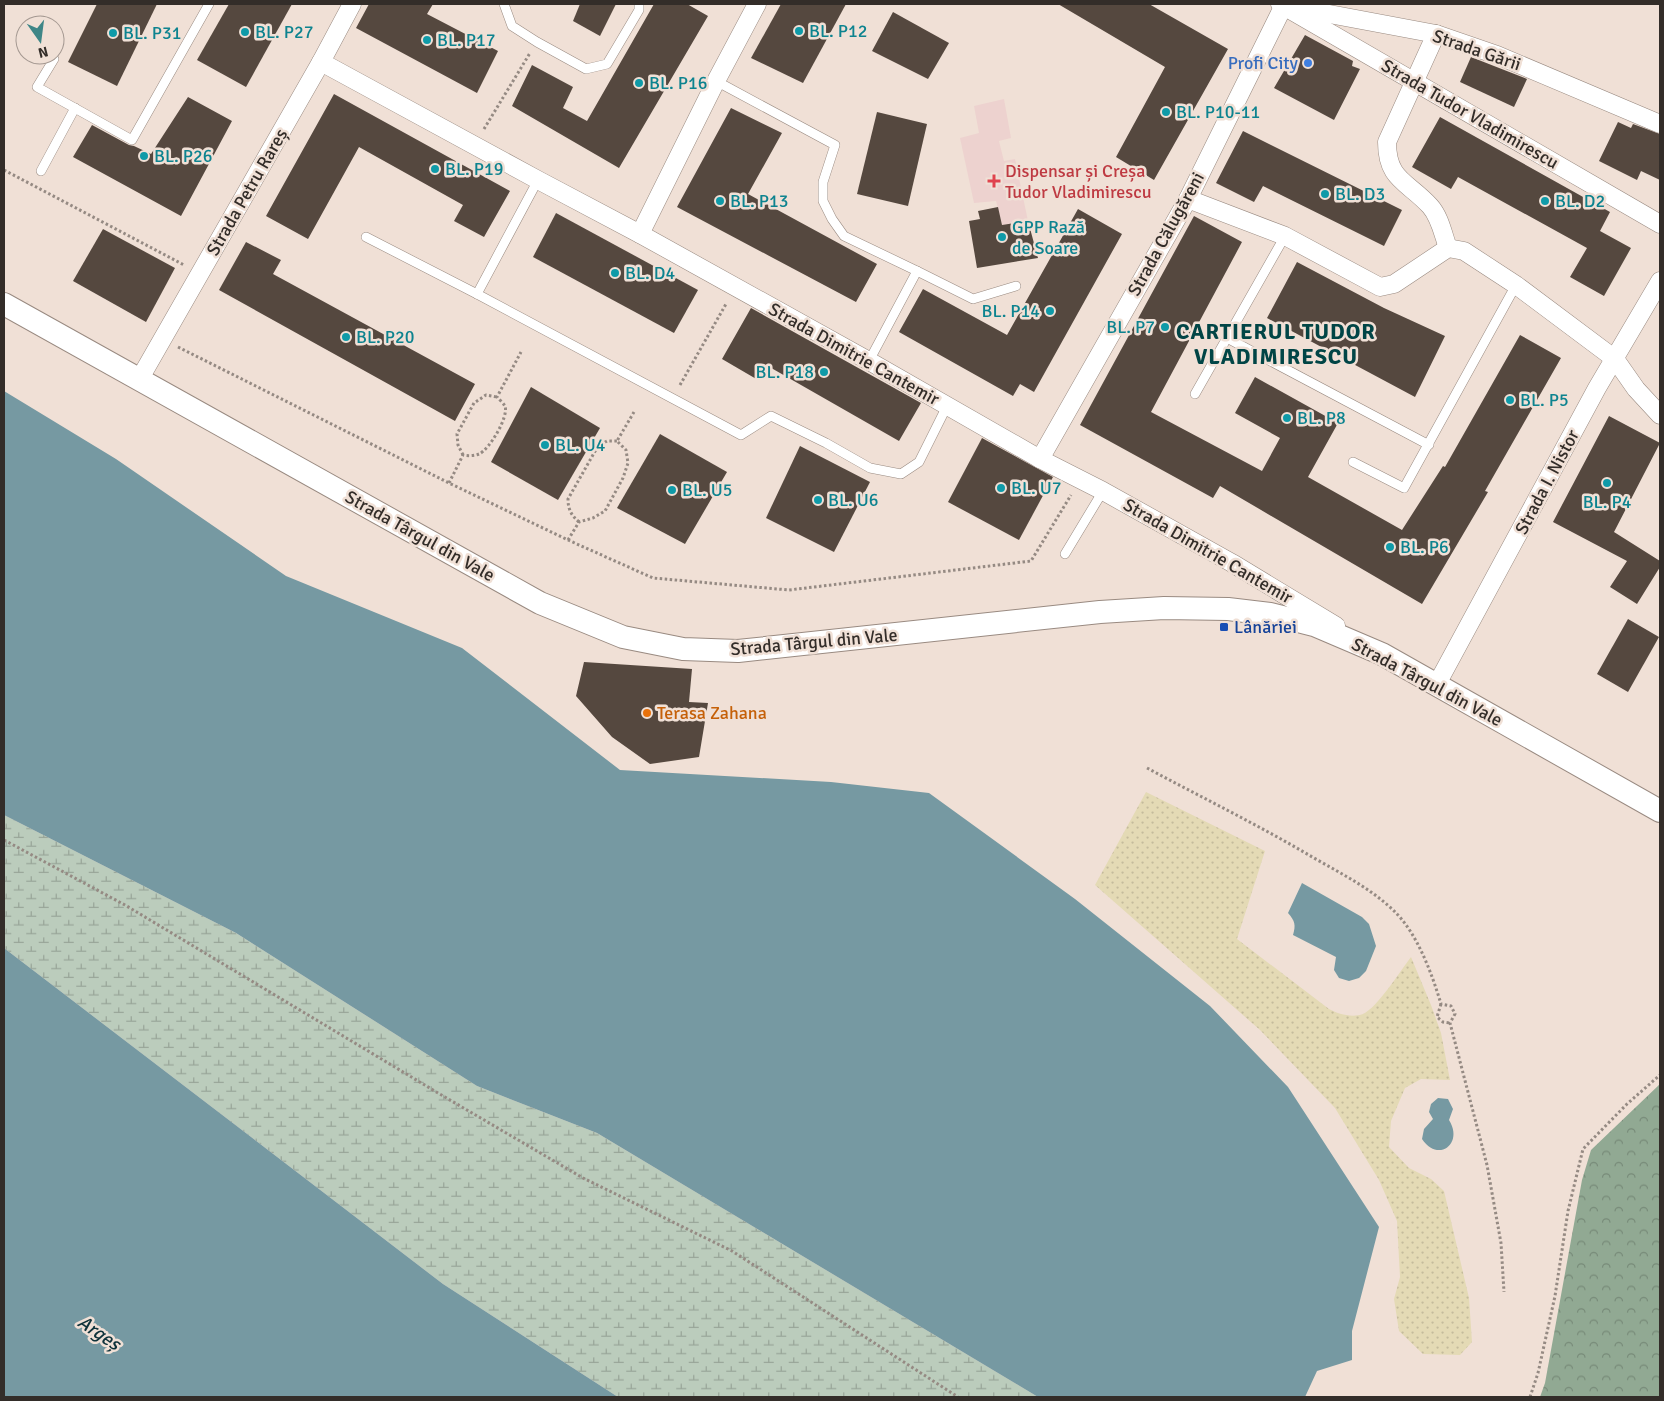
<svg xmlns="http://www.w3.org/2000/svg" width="1664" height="1401" viewBox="0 0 1664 1401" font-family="Signika,sans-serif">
  <defs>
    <pattern id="forest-crowns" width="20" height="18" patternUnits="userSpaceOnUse" patternTransform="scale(1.25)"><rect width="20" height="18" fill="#91a993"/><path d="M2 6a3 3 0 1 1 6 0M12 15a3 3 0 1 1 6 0" fill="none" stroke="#778a78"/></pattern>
    <pattern id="wetland-marsh" width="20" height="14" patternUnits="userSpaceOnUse" patternTransform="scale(1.25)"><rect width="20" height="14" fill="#bbccbc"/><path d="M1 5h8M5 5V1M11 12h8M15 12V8" fill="none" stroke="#99a699"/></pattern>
    <pattern id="sand-dots" width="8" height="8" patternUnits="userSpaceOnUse" patternTransform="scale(1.25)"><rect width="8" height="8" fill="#e4dab5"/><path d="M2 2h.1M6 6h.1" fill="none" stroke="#c4bb9c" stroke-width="1.8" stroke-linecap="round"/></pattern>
  </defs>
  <rect width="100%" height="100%" fill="#f0e0d6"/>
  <polygon fill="#edd2cf" points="1004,99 1011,138 999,141 1004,161 1015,159 1028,221 1002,225 996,201 974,203 960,138 979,133 974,106"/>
  <polygon fill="url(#forest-crowns)" points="1660,1084 1660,1397 1540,1397 1545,1383 1582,1180 1591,1150"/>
  <polygon fill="url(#wetland-marsh)" points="4,815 236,933 477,1086 597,1133 1038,1397 618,1397 443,1284 4,948"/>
  <path fill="url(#sand-dots)" d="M 1146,792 L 1265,851 L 1237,939 L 1329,1009 C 1338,1014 1352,1018 1363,1014 C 1377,1008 1401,970 1411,957 L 1431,1005 L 1441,1033 L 1450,1080 L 1421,1079 L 1405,1088 L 1391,1121 L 1389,1147 L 1409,1168 L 1431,1179 L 1444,1191 L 1469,1298 L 1472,1342 L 1460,1355 L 1423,1354 L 1399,1331 L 1394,1299 L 1400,1277 L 1397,1221 L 1379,1180 L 1335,1108 L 1260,1030 L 1095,885 Z"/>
  <g fill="#7699a2">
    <polygon points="4,391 116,459 286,576 462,648 620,770 831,782 929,793 1075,899 1210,1006 1288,1087 1379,1227 1352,1331 1352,1360 1317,1371 1305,1397 1038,1397 597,1133 477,1086 236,933 4,815"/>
    <path d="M 1302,883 L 1362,917 L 1369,924 L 1376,946 L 1366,971 L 1359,978 L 1349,981 L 1339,978 L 1334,970 L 1336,957 L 1293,935 C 1296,925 1295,921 1288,913 Z"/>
    <polygon points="4,948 443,1284 618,1397 4,1397"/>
    <path d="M 1438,1098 L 1448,1099 L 1453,1109 L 1449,1120 C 1464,1144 1438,1163 1422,1139 L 1424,1129 L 1433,1119 L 1429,1112 L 1431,1104 Z"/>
  </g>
  <g fill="#55483f">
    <polygon points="97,4 157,4 117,86 68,62"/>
    <polygon points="229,4 292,4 246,87 197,60"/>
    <polygon points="369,4 433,4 427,14 498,51 477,93 356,28"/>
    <polygon points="580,4 616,4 600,36 573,21"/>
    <polygon points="654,4 687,4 708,16 619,168 512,106 532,65 573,87 563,108 587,121"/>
    <polygon points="781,4 846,4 803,83 751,58"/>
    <polygon points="1058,4 1149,4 1228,49 1154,180 1116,157 1165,67"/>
    <polygon points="893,12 949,43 928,79 872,51"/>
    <polygon points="1305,35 1353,61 1352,66 1360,69 1334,120 1274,88"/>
    <polygon points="1471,57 1527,79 1514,107 1460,82"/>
    <polygon points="334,94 510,191 484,237 454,221 463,205 359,147 308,239 266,216"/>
    <polygon points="188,97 232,121 181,216 73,157 92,125 129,145 134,146 151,154"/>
    <polygon points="731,108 782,133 748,194 877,264 856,302 677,207"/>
    <polygon points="877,112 927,124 908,206 857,194"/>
    <polygon points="1440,117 1610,212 1600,231 1631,248 1604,296 1570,277 1587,248 1458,177 1451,189 1412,167"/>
    <polygon points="1618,122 1631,128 1633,124 1660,134 1660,180 1641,171 1637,180 1599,161"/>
    <polygon points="1243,131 1402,210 1384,246 1263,186 1254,202 1216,183"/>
    <polygon points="998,207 1002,225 1028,221 1038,258 977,268 969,221 980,219 978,211"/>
    <polygon points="1078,209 1122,234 1034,392 1020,384 1013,396 899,332 923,289 1007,335"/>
    <polygon points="556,213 698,290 674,333 533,257"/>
    <polygon points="1194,216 1242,242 1151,412 1262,471 1280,438 1235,413 1255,377 1338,423 1308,477 1402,530 1443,466 1445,467 1520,335 1561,358 1485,491 1488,492 1422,604 1220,486 1213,498 1080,425"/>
    <polygon points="103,229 175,268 146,322 73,281"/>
    <polygon points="246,242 281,260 273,274 475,384 455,421 219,290"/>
    <polygon points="1297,262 1384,308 1445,336 1415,397 1267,318"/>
    <polygon points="751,308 921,403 899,441 766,365 758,380 722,359"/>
    <polygon points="531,387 600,428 558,500 491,462"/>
    <polygon points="1609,416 1660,443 1614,532 1660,561 1660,567 1637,604 1610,587 1627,561 1553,522"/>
    <polygon points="660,434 727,472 685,544 617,508"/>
    <polygon points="982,438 1053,477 1019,540 948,502"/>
    <polygon points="800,446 870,482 834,552 766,518"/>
    <polygon points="1628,619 1659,637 1628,692 1597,674"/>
    <polygon points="584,662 692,669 689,702 708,703 699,757 650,764 612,737 576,696"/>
  </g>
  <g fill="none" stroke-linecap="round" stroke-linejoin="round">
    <defs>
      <g id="service">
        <polyline points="504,4 512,26 537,42 586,69 607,64 639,10 639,4"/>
        <polyline points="54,59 37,87 132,140 209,4"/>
        <polyline points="716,81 835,145 823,182 823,201 832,219 844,236 917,271"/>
        <polyline points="41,171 75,108"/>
        <polyline points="366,237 477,294 741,435 771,416 826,443 870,468 901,474 919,462 947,406"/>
        <polyline points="477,294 538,180"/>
        <polyline points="1227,338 1429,445"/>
        <polyline points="869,361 917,271 973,299 1016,286"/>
        <polyline points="1195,394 1285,236"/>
        <polyline points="1353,462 1404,488 1516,285"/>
        <polyline points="1065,554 1103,491"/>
      </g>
      <g id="minor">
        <polyline points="1280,4 1660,224"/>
        <polyline points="1297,8 1436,34 1497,55 1660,124"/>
        <path d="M 1436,34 L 1387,142 C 1387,180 1407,181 1430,206 C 1440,217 1443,234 1448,248"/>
        <polyline points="321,62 538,180 640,234 869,361 1040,459 1103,491 1232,563 1336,626"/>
        <polyline points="1188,199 1285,236 1380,287 1394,284 1448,248 1464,251 1516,285 1615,359 1636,389 1660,415"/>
        <polyline points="640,234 716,81 757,4"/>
        <polyline points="139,380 321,62 352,4"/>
        <polyline points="1040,459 1188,199 1284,5"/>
        <polyline points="1437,684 1597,388 1660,281"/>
      </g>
      <polyline id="tertiary" points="4,304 540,603 623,637 683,649 738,651 1100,612 1164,608 1228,609 1270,614 1314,625 1382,654 1660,811"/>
    </defs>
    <use href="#service" stroke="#998a81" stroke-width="10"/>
    <use href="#minor" stroke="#998a81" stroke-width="19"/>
    <use href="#tertiary" stroke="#998a81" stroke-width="24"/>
    <g stroke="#958a83" stroke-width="3" stroke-dasharray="2.5 2.5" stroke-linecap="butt">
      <polyline points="484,129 530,53"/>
      <polyline points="4,170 184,265"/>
      <polyline points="178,347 449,483 568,540 653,578 789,590 1031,561 1071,495"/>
      <polyline points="680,385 726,304"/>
      <polyline points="463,455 458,445 457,434 474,403 486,395 497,397"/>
      <path d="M 449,483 L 463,455 C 468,456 474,456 479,454 C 489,450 509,417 505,406 C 503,403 499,399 497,397 L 521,352"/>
      <path d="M 579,522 C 571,515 568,509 568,499 L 598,446 L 607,441 L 617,441"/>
      <polyline points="568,540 579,522 593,518 605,511 623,478 628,463 626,450 617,441 634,412"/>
      <path d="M 1147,768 C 1203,798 1260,826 1314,858 C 1342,874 1370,888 1393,910 C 1417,932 1432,974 1441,1004 L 1451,1006 L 1455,1014 L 1450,1023 L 1487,1165 L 1501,1243 L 1504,1292"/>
      <polyline points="4,840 125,905 438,1093 583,1178 732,1251 958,1397"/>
      <polyline points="1441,1004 1437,1017 1443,1022 1450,1023"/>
      <polyline points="1530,1397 1538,1373 1555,1296 1568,1211 1583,1149 1627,1104 1660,1075"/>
    </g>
    <use href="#service" stroke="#fff" stroke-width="9"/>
    <use href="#minor" stroke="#fff" stroke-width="18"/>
    <use href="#tertiary" stroke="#fff" stroke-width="22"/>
  </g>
  <g fill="#0f9aa8" stroke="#f0e0d6" stroke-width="2">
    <circle cx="799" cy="31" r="5"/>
    <circle cx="245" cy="32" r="5"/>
    <circle cx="113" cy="33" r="5"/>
    <circle cx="427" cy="40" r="5"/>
    <circle cx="639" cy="83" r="5"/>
    <circle cx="1166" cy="112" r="5"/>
    <circle cx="144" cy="156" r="5"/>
    <circle cx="435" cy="169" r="5"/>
    <circle cx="1325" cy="194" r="5"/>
    <circle cx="720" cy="201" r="5"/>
    <circle cx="1545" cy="201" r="5"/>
    <circle cx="1002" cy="237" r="5"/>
    <circle cx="615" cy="273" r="5"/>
    <circle cx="1050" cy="311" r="5"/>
    <circle cx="1165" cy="327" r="5"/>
    <circle cx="346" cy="337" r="5"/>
    <circle cx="824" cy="372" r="5"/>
    <circle cx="1510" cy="400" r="5"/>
    <circle cx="1287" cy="418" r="5"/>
    <circle cx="545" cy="445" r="5"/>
    <circle cx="1607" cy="483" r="5"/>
    <circle cx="1001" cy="488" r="5"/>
    <circle cx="672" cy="490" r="5"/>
    <circle cx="818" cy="500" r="5"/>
    <circle cx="1390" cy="547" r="5"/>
  </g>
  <circle fill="#3f7fe0" stroke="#f0e0d6" stroke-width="2" cx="1308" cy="63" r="5"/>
  <path fill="#e0444e" stroke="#f0e0d6" stroke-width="2" d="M991.5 173.5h5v5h5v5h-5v5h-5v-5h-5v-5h5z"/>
  <rect fill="#1a4fb4" stroke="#f0e0d6" stroke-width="2" x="1219" y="622" width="10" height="10" rx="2.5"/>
  <circle fill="#e8710a" stroke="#f0e0d6" stroke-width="2" cx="647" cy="713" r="5"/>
  <g text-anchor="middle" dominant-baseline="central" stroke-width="5" stroke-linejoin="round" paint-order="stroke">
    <g font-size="18" fill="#0d838f" stroke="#f0e0d6" text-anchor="start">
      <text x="809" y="31">BL. P12</text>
      <text x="255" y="32">BL. P27</text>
      <text x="123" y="33">BL. P31</text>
      <text x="437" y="40">BL. P17</text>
      <text x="649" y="83">BL. P16</text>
      <text x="1176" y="112">BL. P10-11</text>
      <text x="154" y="156">BL. P26</text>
      <text x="445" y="169">BL. P19</text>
      <text x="1335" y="194">BL. D3</text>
      <text x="730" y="201">BL. P13</text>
      <text x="1555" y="201">BL. D2</text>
      <text x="1012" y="227">GPP Rază<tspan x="1012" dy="21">de Soare</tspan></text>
      <text x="625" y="273">BL. D4</text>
      <text x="1040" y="311" text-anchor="end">BL. P14</text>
      <text x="1155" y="327" text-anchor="end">BL. P7</text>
      <text x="356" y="337">BL. P20</text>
      <text x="814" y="372" text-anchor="end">BL. P18</text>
      <text x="1520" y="400">BL. P5</text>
      <text x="1297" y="418">BL. P8</text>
      <text x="555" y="445">BL. U4</text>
      <text x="1011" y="488">BL. U7</text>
      <text x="682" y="490">BL. U5</text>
      <text x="828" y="500">BL. U6</text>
      <text x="1607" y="502" text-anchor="middle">BL. P4</text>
      <text x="1400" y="547">BL. P6</text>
    </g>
    <g font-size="18" fill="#332d29" stroke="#f0e0d6">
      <text transform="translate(1477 50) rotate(19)">Strada Gării</text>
      <text transform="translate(1470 114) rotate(30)">Strada Tudor Vladimirescu</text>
      <text transform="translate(247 192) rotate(-60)">Strada Petru Rareș</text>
      <text transform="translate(1166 234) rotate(-61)">Strada Călugăreni</text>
      <text transform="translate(854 354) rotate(29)">Strada Dimitrie Cantemir</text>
      <text transform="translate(1547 482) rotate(-62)">Strada I. Nistor</text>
      <text transform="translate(420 536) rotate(29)">Strada Târgul din Vale</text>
      <text transform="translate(1208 551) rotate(30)">Strada Dimitrie Cantemir</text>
      <text transform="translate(814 642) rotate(-5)">Strada Târgul din Vale</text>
      <text transform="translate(1427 682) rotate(28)">Strada Târgul din Vale</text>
    </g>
    <g font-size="18" fill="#366cbe" stroke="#f0e0d6" text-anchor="end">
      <text x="1298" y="63">Profi City</text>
    </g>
    <g font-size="18" fill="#be3a42" stroke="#f0e0d6" text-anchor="start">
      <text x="1005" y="171">Dispensar și Creșa<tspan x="1005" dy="21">Tudor Vladimirescu</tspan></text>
    </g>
    <g font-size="18" fill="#164399" stroke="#f0e0d6" text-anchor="start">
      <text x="1234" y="627">Lânăriei</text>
    </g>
    <g font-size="18" fill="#c56008" stroke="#f0e0d6" text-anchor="start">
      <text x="657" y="713">Terasa Zahana</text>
    </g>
    <g font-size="19" font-style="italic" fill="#0e323a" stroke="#f0e0d6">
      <text transform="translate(99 1333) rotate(34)">Argeș</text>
    </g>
    <g font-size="22" font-weight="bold" letter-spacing="1" fill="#014546" stroke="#f0e0d6">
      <text x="1276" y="331">CARTIERUL TUDOR<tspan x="1276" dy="25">VLADIMIRESCU</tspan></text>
    </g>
  </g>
  <rect width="1664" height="1401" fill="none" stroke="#332d29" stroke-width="10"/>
  <g transform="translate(40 40) rotate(166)"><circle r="24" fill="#f0e0d6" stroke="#a49891"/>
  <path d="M0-4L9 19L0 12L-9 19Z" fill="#3e8687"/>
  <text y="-8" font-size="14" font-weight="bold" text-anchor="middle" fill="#332d29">N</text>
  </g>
</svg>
